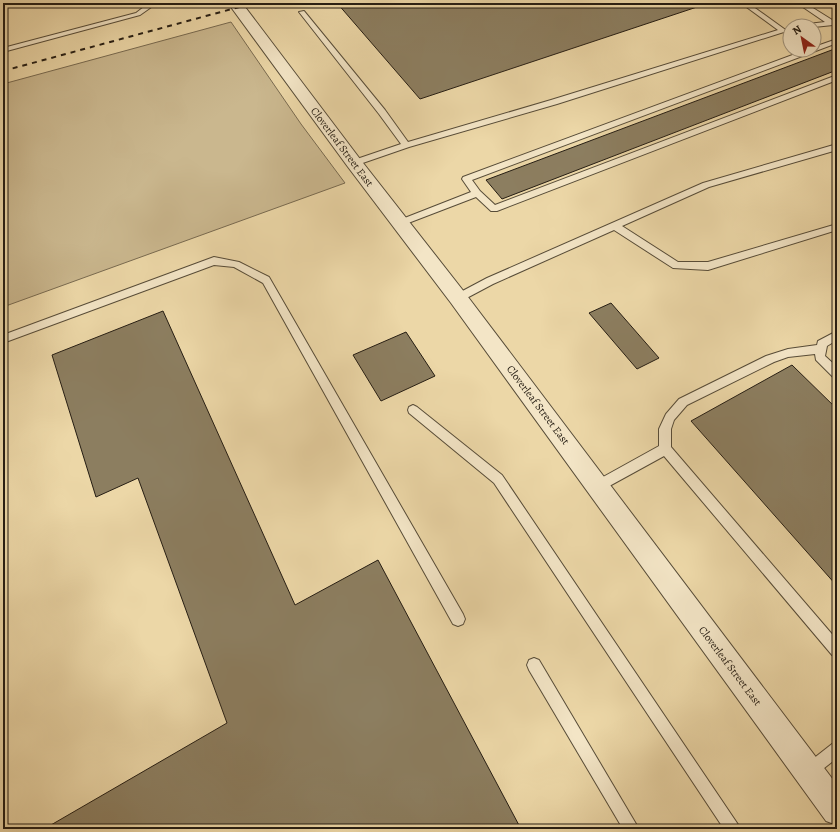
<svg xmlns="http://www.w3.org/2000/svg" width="840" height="832" viewBox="0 0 840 832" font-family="Alegreya,serif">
  <rect width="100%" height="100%" fill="#ecd7a7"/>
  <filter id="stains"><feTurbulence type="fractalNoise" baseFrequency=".005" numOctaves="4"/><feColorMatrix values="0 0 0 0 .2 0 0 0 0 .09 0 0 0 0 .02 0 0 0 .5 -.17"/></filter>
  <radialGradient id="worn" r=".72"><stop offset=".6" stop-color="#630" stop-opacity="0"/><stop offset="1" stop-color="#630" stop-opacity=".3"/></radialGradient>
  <polygon fill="#cab78e" stroke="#786a50" points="231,22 301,124 345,183 3,307 3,84"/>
  <g fill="#8c7e60" stroke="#251d13">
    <polygon points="337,3 700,3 700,6 420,99"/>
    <polygon points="837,48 837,70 502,199 486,180"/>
    <polygon points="611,303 659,358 637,369 589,313"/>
    <polygon points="163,311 295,605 378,560 521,829 44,829 227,723 138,478 96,497 52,355"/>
    <polygon points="406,332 435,376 381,401 353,355"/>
    <polygon points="792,365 837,409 837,586 691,421"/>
  </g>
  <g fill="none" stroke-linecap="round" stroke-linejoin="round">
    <defs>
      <g id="service">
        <polygon points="149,3 157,3 140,15 3,52 3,48 136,13"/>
        <polygon points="741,3 748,3 787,31 557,104 409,147 354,166 351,165 350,163 351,161 401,144 379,114 299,12 304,11 385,110 408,142 551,100 778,30"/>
        <polygon points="797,3 805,3 837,23 833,25 814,27 814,26 804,26 808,24 825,22"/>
        <polygon points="837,39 837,43 472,180 480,191 495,205 837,75 837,80 497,211 491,211 476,197 403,225 397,225 395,223 397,221 471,192 462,179 463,177 806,50 814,50 814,47"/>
        <polygon points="837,144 837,150 709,187 622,226 678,262 708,262 837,224 837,230 708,270 673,268 614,230 493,284 461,301 455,301 453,298 455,295 487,278 703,183"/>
        <polygon points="214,257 239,262 269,277 463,614 465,619 463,624 458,626 453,624 263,283 234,267 214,265 3,343 3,335"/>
        <polygon points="837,331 837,340 827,346 825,356 837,367 837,378 833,377 816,360 815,354 788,357 774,362 687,405 674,420 671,429 671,447 837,640 837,657 832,655 664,456 602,490 598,491 594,490 592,486 594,482 659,446 659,429 666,414 679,399 766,356 788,349 817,345 818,341"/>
        <polygon points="413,405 417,407 502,475 741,829 724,829 494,483 409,413 408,410 409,407"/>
        <polygon points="534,658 539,660 639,829 623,829 529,670 527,665 529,660"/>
        <polygon points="837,742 837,758 814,776 809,778 804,776 802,771 804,766 832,744"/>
      </g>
      <polygon id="minor" points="228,3 242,3 360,159 465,293 837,785 837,825 826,821 451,303 348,167"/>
    </defs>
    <use href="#service" stroke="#574c38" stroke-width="2"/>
    <use href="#minor" stroke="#574c38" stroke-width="2"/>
    <use href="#service" fill="#f3e5c6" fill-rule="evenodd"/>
    <use href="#minor" fill="#f3e5c6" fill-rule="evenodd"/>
    <polyline stroke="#251d13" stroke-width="2" stroke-dasharray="5 5" stroke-linecap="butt" points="3,71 254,3"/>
  </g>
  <g text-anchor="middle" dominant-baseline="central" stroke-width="3.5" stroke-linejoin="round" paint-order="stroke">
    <g font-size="11" fill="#251d13" stroke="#f3e5c6">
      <text transform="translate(342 147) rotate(53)">Cloverleaf Street East</text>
      <text transform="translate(538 405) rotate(53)">Cloverleaf Street East</text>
      <text transform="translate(730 666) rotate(53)">Cloverleaf Street East</text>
    </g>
  </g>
  <rect width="840" height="832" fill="none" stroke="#ecd7a7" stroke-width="16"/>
  <rect x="4" y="4" width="832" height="824" fill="none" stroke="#251d13" stroke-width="2"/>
  <rect x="8" y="8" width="824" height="816" fill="none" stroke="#251d13"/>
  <g transform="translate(802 38) rotate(327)"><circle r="19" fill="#f3e5c6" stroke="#a1957e"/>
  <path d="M0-3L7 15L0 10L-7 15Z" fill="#8f2418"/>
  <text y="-6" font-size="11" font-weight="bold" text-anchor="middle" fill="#251d13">N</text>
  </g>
  <rect width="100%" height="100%" filter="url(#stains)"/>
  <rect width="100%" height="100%" fill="url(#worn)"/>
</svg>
